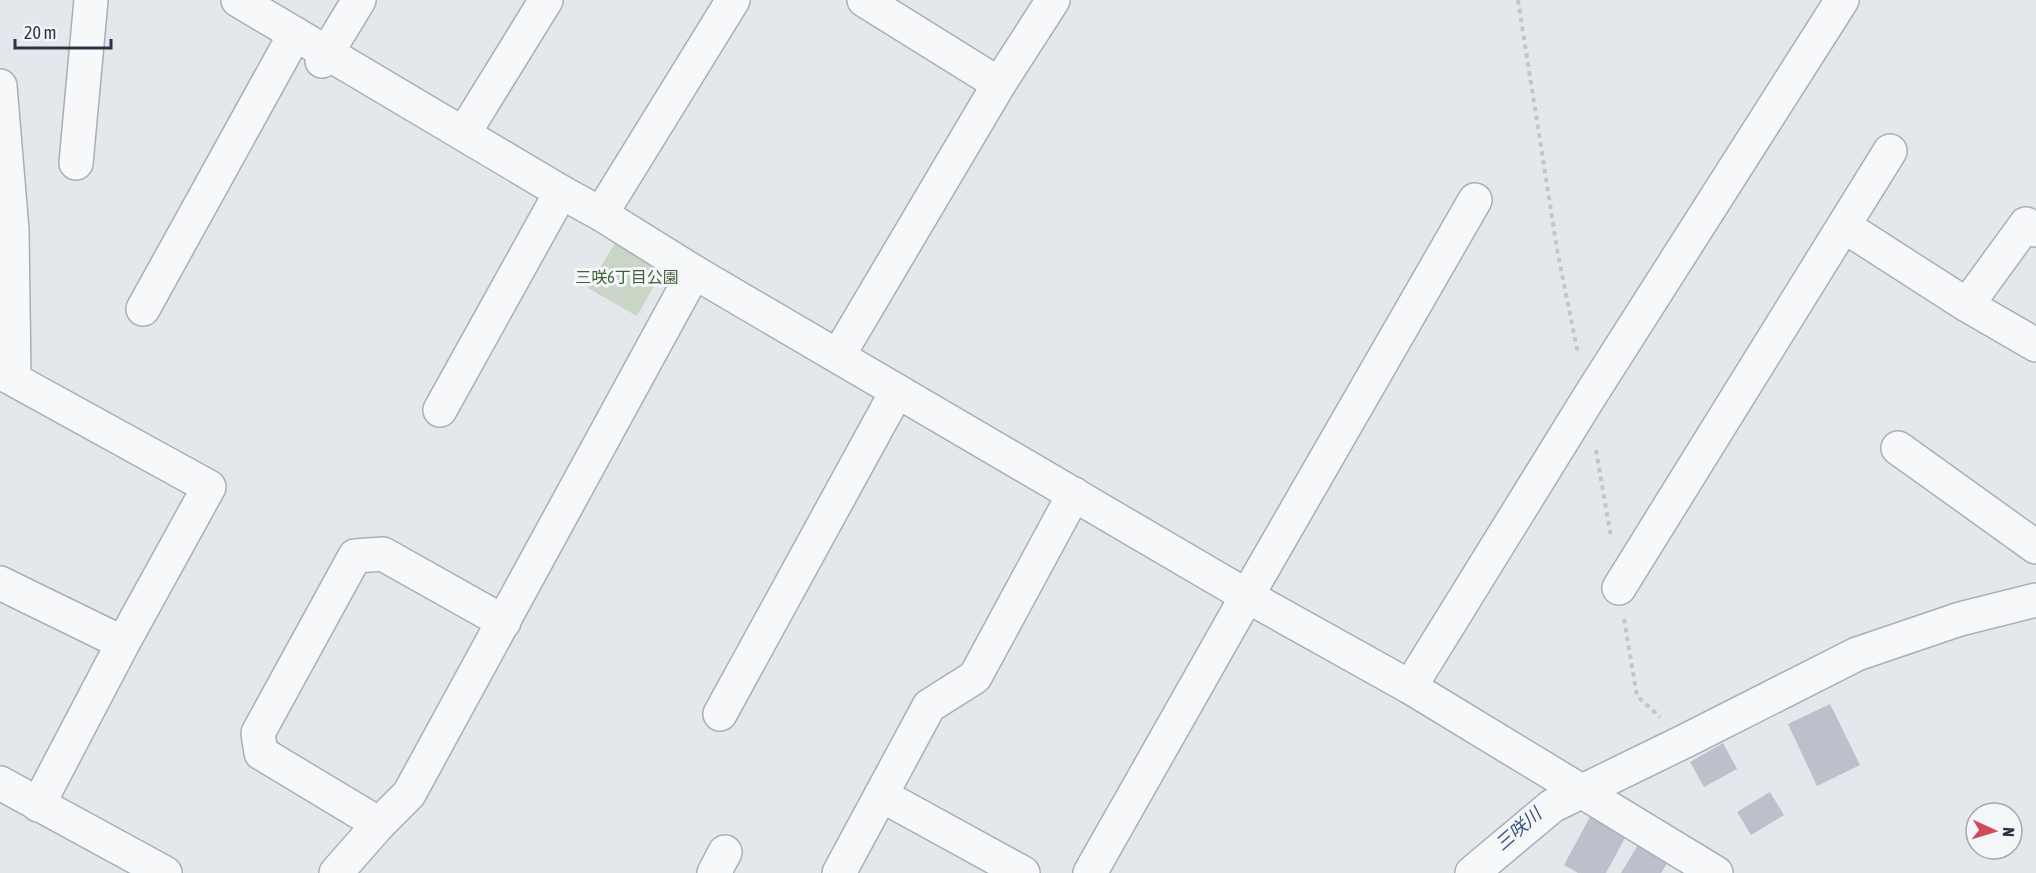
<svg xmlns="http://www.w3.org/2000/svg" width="2036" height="873" viewBox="0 0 2036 873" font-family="'Asap Condensed','Noto Sans JP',sans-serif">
  <rect width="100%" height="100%" fill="#e4e7ec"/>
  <polygon fill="#c9d6c5" points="618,238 666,265 637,316 588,288"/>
  <g fill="#bbc0ca">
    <polygon points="1830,704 1860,765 1817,786 1788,724"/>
    <polygon points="1723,743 1737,769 1704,787 1690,762"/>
    <polygon points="1770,792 1784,815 1751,835 1737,812"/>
    <polygon points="1590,817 1626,836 1606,873 1578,873 1564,865"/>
    <polygon points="1638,845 1668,862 1661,873 1621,873"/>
  </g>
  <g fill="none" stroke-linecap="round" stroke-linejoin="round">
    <defs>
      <g id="minor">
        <polyline points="238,0 561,192 601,214 694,272 1247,596 1410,687 1716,873"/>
        <polyline points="864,0 999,84"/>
        <polyline points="322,61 359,0"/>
        <polyline points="0,86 12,230 14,379"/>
        <polyline points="464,133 546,0"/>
        <polyline points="76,163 91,0"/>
        <polyline points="601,214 733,0"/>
        <polyline points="1844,226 1967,305 2036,345"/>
        <polyline points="1967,305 2026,224 2036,230"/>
        <polyline points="143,309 295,34"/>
        <polyline points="838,356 999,84 1053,0"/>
        <polyline points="0,372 209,487 123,643 38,805"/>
        <polyline points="440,410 561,192"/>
        <polyline points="1898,448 2036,547"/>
        <polyline points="0,583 123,643"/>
        <polyline points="1619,588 1890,151"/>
        <polyline points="1410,687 1588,399 1842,0"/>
        <polyline points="720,714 897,391"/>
        <polyline points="0,783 165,873"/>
        <polyline points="881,795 1023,873"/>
        <polyline points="379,824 261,753 258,733 355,556 383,554 504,622"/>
        <polyline points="336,873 379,824 409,794 694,272"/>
        <polyline points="714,873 725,852"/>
        <polyline points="839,873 929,706 975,677 1074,494"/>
        <polyline points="1090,873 1247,596 1475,200"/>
        <polyline points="1472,873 1552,806 1685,741 1857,654 1960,619 2036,600"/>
      </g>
    </defs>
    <use href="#minor" stroke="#a9aeb7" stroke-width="36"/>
    <g stroke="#c2c5cb" stroke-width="4" stroke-dasharray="4.5 4.5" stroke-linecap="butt">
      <polyline points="1518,0 1557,249 1578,354"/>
      <polyline points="1596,450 1611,537"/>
      <polyline points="1624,619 1637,696 1660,717"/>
    </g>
    <use href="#minor" stroke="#f7f8fa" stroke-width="33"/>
  </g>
  <g text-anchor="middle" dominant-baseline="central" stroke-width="6" stroke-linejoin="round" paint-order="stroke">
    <g font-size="16" fill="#3f6138" stroke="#f4f6f9">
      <text x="627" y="277">三咲6丁目公園</text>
    </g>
    <g font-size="18" font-style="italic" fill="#34527a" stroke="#f4f6f9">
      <text transform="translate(1518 829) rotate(-41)">三咲川</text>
    </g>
  </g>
  <g transform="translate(1994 831) rotate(94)"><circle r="28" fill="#f4f6f9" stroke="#a4a8b1" stroke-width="1.5"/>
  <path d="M0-4.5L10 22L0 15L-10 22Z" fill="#d1495b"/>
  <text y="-9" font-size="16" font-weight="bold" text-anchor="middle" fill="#2b3445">N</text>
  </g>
  <path d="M15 39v9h96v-9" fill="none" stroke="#2b3445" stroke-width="3"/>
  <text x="24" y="39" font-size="18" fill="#2b3445" stroke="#f4f6f9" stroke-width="4.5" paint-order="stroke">20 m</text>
</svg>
